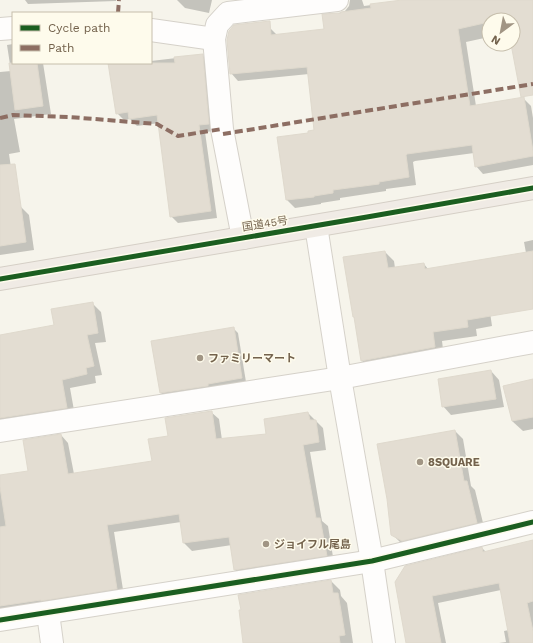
<svg xmlns="http://www.w3.org/2000/svg" width="533" height="643" viewBox="0 0 533 643" font-family="'Work Sans','Noto Sans JP',sans-serif">
  <rect width="100%" height="100%" fill="#f6f4eb"/>
  <g fill="#0003">
    <polygon points="25,0 116,0 116,1 28,4"/>
    <polygon points="177,0 212,0 209,13 185,8"/>
    <polygon points="350,0 362,0 364,6 410,0 533,0 533,86 512,44 513,44 513,20 489,20 489,37 466,42 476,106 523,98 531,106 533,118 533,165 483,174 476,166 474,153 415,161 413,162 416,185 386,189 386,191 340,198 340,200 321,203 321,204 295,208 287,200 278,138 309,134 315,131 309,74 238,81 231,73 270,28 278,36 325,30 339,13 345,11 349,6"/>
    <polygon points="13,44 13,63 43,63 51,114 14,119 20,152 9,154 17,208 21,207 29,215 34,250 0,255 0,72 11,71 7,45"/>
    <polygon points="202,55 209,62 215,131 205,132 217,218 178,223 171,216 159,123 137,126 130,119 124,120 117,113 109,63 151,63 151,61"/>
    <polygon points="533,240 533,304 526,253 524,242"/>
    <polygon points="385,252 394,261 395,268 424,264 428,269 484,271 492,326 476,329 477,336 442,341 444,357 372,370 362,361 355,319 354,317"/>
    <polygon points="92,303 101,312 106,342 95,343 102,375 95,376 96,383 70,388 75,416 0,431 0,336 55,326"/>
    <polygon points="233,328 238,333 246,382 165,397 161,393 152,342"/>
    <polygon points="491,371 499,380 504,407 451,415 443,406"/>
    <polygon points="533,380 533,429 523,431 512,421 505,387"/>
    <polygon points="211,412 219,419 222,440 268,435 308,413 323,428 326,450 310,452 322,521 328,526 334,563 243,577 235,570 232,545 192,551 184,543 181,522 114,532 124,596 0,611 0,476 29,472 61,435 68,443 74,474 153,462 169,437"/>
    <polygon points="455,431 463,439 471,486 475,490 485,531 411,549 401,543 392,534 388,499"/>
    <polygon points="533,542 533,643 499,643 506,642 504,631 509,630 501,590 438,603 446,643 407,643 397,582 482,548 486,552"/>
    <polygon points="331,581 340,590 341,596 347,603 353,643 244,643"/>
  </g>
  <g fill="#e3ddd2" stroke="#dfd9cd">
    <polygon points="402,0 533,0 533,95 521,97 511,44 513,44 513,20 506,20 506,18 496,20 489,20 489,22 458,29 470,106 524,97 533,151 533,156 475,167 472,145 407,154 406,155 409,177 379,182 379,184 333,190 333,193 314,196 314,197 286,200 277,137 308,133 308,131 314,130 307,67 230,74 227,40 229,31 234,25 270,21 271,35 324,29 322,14 341,13 341,12 371,8 370,4"/>
    <polygon points="203,54 209,124 199,125 211,211 170,217 157,115 129,119 128,112 116,114 108,63 175,63 174,57"/>
    <polygon points="9,63 37,63 43,106 15,110"/>
    <polygon points="15,164 26,242 0,246 0,165"/>
    <polygon points="385,251 388,268 424,263 425,269 533,251 533,309 467,320 468,327 433,332 435,347 361,361 354,317 353,317 343,257"/>
    <polygon points="93,302 98,333 87,335 94,366 86,368 87,374 62,380 67,408 0,418 0,335 54,325 51,309"/>
    <polygon points="234,327 242,378 208,384 208,386 160,393 151,341"/>
    <polygon points="491,370 496,399 442,407 438,379"/>
    <polygon points="533,379 533,417 512,421 503,386"/>
    <polygon points="212,411 216,439 266,434 264,419 308,412 310,420 316,420 319,442 303,445 316,518 320,518 327,556 234,570 229,537 183,543 179,514 107,525 117,589 41,601 41,600 0,606 0,527 6,526 0,487 0,475 28,471 23,440 61,434 68,474 152,461 148,439 168,436 165,418"/>
    <polygon points="455,430 464,481 467,481 477,523 402,541 391,535 387,499 377,444"/>
    <polygon points="533,540 533,601 527,603 533,631 533,643 510,643 499,583 432,596 441,643 406,643 395,582 405,566 482,547 483,552"/>
    <polygon points="331,580 333,593 338,593 345,635 339,636 340,643 243,643 239,610 241,610 238,595"/>
  </g>
  <g fill="none" stroke-linecap="round" stroke-linejoin="round">
    <defs>
      <g id="minor">
        <polyline points="0,29 13,28"/>
        <polyline points="151,30 214,39"/>
        <polyline points="316,226 340,378 372,561 384,643"/>
        <polyline points="243,238 222,129 214,39 217,25 228,13 337,0"/>
        <polyline points="0,431 340,378 533,342"/>
        <polyline points="48,613 52,643"/>
        <polyline points="0,620 372,561 533,522"/>
      </g>
      <polyline id="highway" points="0,279 367,217 533,188"/>
    </defs>
    <use href="#minor" stroke="#d5d1c9" stroke-width="24"/>
    <use href="#highway" stroke="#d5cfc6" stroke-width="24"/>
    <use href="#minor" stroke="#fefdfc" stroke-width="22"/>
    <use href="#highway" stroke="#f0ebe5" stroke-width="22"/>
    <g stroke="#8d6e63" stroke-width="4" stroke-dasharray="8 4" stroke-linecap="butt">
      <polyline points="118,13 119,0"/>
      <polyline points="0,118 13,115 69,117 157,124 178,136 222,129"/>
      <polyline points="223,134 533,84"/>
    </g>
    <defs>
      <g id="cycleway">
        <polyline points="0,279 367,217 533,188"/>
        <polyline points="0,620 372,561 533,522"/>
      </g>
    </defs>
    <use href="#cycleway" stroke="#fefbec" stroke-width="8"/>
    <use href="#cycleway" stroke="#1b5e20" stroke-width="5"/>
  </g>
  <g fill="#a19584" stroke="#fefbec" stroke-width="1.5">
    <circle cx="200" cy="358" r="4"/>
    <circle cx="420" cy="462" r="4"/>
    <circle cx="266" cy="544" r="4"/>
  </g>
  <g text-anchor="middle" dominant-baseline="central" stroke-width="3" stroke-linejoin="round" paint-order="stroke">
    <g font-size="11" fill="#73624c" stroke="#fefbec">
      <text transform="translate(265 224) rotate(-9)">国道45号</text>
    </g>
    <g font-size="11" font-weight="bold" fill="#73624c" stroke="#fefbec" text-anchor="start">
      <text x="208" y="358">ファミリーマート</text>
      <text x="428" y="462">8SQUARE</text>
      <text x="274" y="544">ジョイフル尾島</text>
    </g>
  </g>
  <rect x="12" y="12" width="140" height="52" fill="#fefbec" stroke="#c6beac"/>
  <rect x="20" y="25" width="20" height="6" fill="#1b5e20" stroke="#c6beac"/>
  <text x="48" y="32" font-size="12" fill="#73624c">Cycle path</text>
  <rect x="20" y="45" width="20" height="6" fill="#8d6e63" stroke="#c6beac"/>
  <text x="48" y="52" font-size="12" fill="#73624c">Path</text>
  <g transform="translate(501 32) rotate(212)"><circle r="19" fill="#fefbec" stroke="#c6beac"/>
  <path d="M0-3L7 15L0 10L-7 15Z" fill="#a19584"/>
  <text y="-6" font-size="11" font-weight="bold" text-anchor="middle" fill="#73624c">N</text>
  </g>
</svg>
